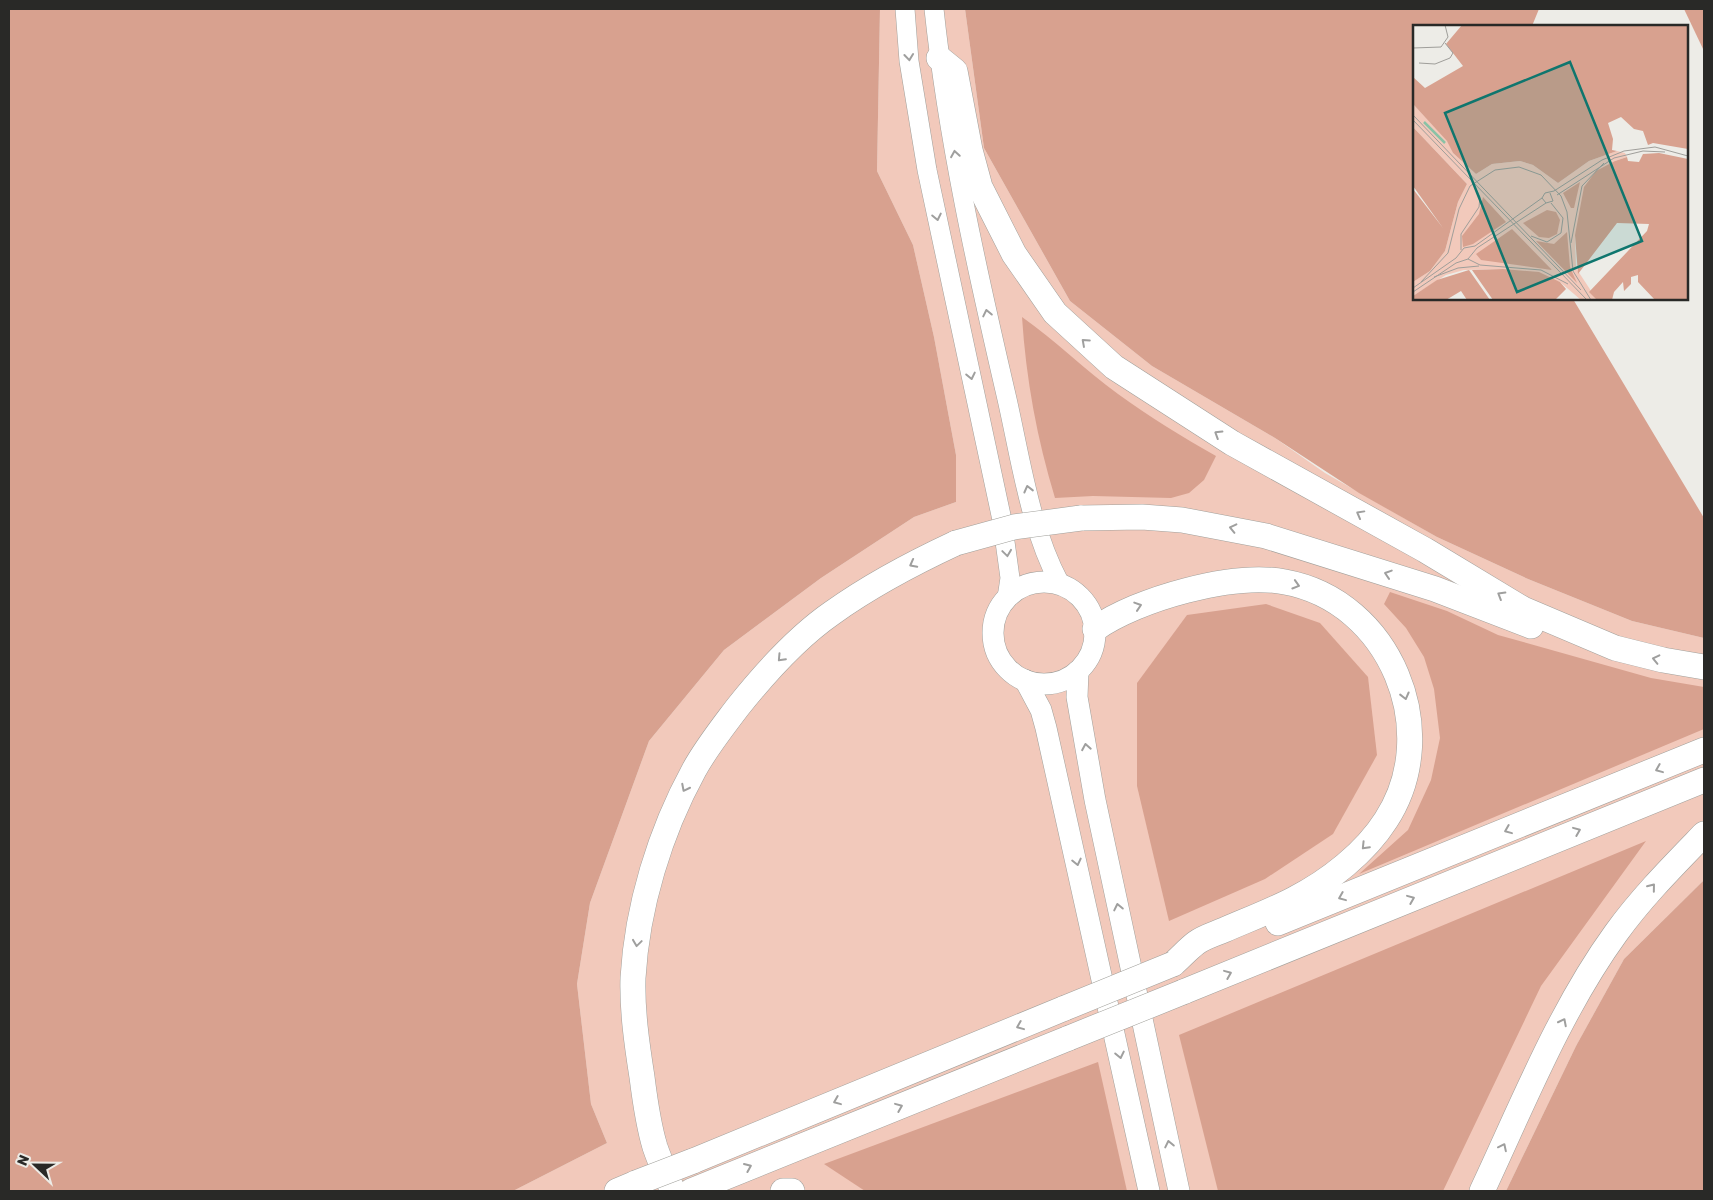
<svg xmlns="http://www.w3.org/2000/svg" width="1713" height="1200" viewBox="0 0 1713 1200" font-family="Rubik,sans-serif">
  <rect width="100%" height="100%" fill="#edece7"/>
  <polygon fill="#f2c9bb" points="880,9 965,9 984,148 1070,301 1152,366 1275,438 1325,473 1437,537 1528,579 1632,621 1704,638 1704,880 1624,959 1576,1046 1506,1191 513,1191 607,1143 591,1104 577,984 590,903 649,741 724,650 821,578 914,517 956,502 956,455 934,337 913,245 877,171"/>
  <g fill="#d8a18f">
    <polygon points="9,9 880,9 877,171 913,245 934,337 956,455 956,502 914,517 821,578 724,650 649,741 590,903 577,984 591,1104 607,1143 513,1191 9,1191"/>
    <polygon points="965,9 1539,9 1532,26 1414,26 1414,299 1573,299 1704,518 1704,638 1632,621 1528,579 1437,537 1359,493 1275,438 1152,366 1070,301 984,148"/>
    <polygon points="1684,9 1704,9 1704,51"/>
    <path d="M 1022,317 C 1056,341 1085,370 1118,394 C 1150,417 1182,437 1216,456 L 1204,480 L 1189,493 L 1171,498 L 1093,496 L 1055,498 C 1037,439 1026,379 1022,317 Z"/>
    <polygon points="1390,592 1447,611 1498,635 1651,678 1704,687 1704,729 1359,874 1408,830 1431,780 1440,738 1434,689 1424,657 1406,628 1384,604"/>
    <polygon points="1266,604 1320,623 1368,677 1377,755 1333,834 1265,879 1169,921 1137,786 1137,683 1187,615"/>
    <polygon points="1646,841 1541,986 1443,1191 1218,1191 1179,1035"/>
    <polygon points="1704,880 1704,1191 1506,1191 1576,1046 1624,959"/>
    <polygon points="1098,1062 1127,1191 865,1191 824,1164"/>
  </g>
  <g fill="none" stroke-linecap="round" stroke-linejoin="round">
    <defs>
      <g id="secondary">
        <polyline points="905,9 909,61 927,170 1002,520 1010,578 1007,598"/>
        <path d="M 934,9 C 948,141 977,270 1007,399 C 1021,461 1030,528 1060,584"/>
      </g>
      <g id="primary">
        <circle cx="1044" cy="633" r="51"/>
        <polyline points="1078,671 1077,697 1095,800 1179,1191"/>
        <polyline points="1025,680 1041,710 1046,728 1149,1191"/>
      </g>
      <g id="highway">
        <polyline points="939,58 955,71 970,150 980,187 1014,254 1055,313 1114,367 1232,443 1425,550 1523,609 1615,648 1663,660 1704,667"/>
        <polyline points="1081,518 1142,517 1182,520 1266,536 1435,589 1531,626"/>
        <path d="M 1095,629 C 1137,599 1233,572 1285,582 C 1390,601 1444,731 1386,820 C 1365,853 1329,881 1294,899 C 1271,911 1247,920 1224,930 C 1215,934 1204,937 1196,943 C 1188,949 1181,957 1173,964"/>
        <polyline points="1278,923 1704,750"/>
        <polyline points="1183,992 1704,780"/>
        <polyline points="693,1161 1065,1008"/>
        <polyline points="617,1191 636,1183"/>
        <path d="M 673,1191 C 667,1177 660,1162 655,1147 C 648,1124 645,1101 642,1077 C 637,1045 632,1011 633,978 C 637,907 660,832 694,770 C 706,748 722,728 737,708 C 764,674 796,638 832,613 C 871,585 913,563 956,543"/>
        <polyline points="691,1191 1069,1038"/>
        <polyline points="783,1191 792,1191"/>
        <path d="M 1482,1191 C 1522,1106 1560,1010 1616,933 C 1642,897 1673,866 1704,834"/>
      </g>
    </defs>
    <use href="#secondary" stroke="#a1a09b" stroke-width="20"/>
    <use href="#primary" stroke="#a1a09b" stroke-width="22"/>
    <use href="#highway" stroke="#a1a09b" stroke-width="26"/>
    <use href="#secondary" stroke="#fff" stroke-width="19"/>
    <use href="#primary" stroke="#fff" stroke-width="21"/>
    <use href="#highway" stroke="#fff" stroke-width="25"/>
    <defs>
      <g id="highway-bridge">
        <polyline points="956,543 1014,527 1081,518"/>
        <polyline points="1065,1008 1173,964"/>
        <polyline points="1069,1038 1183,992"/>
        <polyline points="636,1183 693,1161"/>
      </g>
    </defs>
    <use href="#highway-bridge" stroke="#a1a09b" stroke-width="26" stroke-linecap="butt"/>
    <use href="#highway-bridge" stroke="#fff" stroke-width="25"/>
  </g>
  <defs><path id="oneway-chevron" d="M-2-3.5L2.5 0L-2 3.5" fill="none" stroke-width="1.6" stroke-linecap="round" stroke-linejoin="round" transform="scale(1.25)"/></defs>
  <g stroke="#9f9f9e">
    <use href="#oneway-chevron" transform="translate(909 57) rotate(84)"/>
    <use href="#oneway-chevron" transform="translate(955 154) rotate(-99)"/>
    <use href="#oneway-chevron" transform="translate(937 217) rotate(78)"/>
    <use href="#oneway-chevron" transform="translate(987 313) rotate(-102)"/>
    <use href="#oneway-chevron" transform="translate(1085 342) rotate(-138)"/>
    <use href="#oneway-chevron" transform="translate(971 376) rotate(78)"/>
    <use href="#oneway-chevron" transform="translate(1218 434) rotate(-148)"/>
    <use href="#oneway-chevron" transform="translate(1028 489) rotate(-104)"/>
    <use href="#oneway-chevron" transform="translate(1360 514) rotate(-151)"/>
    <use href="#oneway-chevron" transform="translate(1233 528) rotate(-167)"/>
    <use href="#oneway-chevron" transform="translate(1007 553) rotate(82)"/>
    <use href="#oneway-chevron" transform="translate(913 564) rotate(152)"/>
    <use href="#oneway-chevron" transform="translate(1388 574) rotate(-162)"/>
    <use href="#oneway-chevron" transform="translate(1296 585) rotate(17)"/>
    <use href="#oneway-chevron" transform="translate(1501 595) rotate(-149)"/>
    <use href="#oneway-chevron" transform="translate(1138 606) rotate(-18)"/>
    <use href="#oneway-chevron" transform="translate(781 658) rotate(133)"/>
    <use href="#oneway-chevron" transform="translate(1656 659) rotate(-167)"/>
    <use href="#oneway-chevron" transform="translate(1405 696) rotate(76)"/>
    <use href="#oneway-chevron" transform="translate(1086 747) rotate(-100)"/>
    <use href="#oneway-chevron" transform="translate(1659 769) rotate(158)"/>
    <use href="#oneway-chevron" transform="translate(685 788) rotate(117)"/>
    <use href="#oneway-chevron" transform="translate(1508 830) rotate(158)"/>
    <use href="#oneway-chevron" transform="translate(1577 831) rotate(-22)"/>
    <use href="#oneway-chevron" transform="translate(1365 846) rotate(134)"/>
    <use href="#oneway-chevron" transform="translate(1077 862) rotate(77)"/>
    <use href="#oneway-chevron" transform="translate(1652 887) rotate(-51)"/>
    <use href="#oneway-chevron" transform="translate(1342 897) rotate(158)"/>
    <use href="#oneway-chevron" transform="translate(1411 899) rotate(-22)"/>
    <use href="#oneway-chevron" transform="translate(1118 907) rotate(-102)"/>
    <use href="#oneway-chevron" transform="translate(637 943) rotate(98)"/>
    <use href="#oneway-chevron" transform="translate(1228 974) rotate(-22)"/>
    <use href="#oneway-chevron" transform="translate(1563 1022) rotate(-63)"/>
    <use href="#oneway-chevron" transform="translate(1020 1026) rotate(158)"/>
    <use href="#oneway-chevron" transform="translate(1120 1055) rotate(78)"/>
    <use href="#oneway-chevron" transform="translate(837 1101) rotate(158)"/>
    <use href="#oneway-chevron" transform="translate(899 1107) rotate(-22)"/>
    <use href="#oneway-chevron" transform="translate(1169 1144) rotate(-102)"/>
    <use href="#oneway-chevron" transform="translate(1503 1147) rotate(-64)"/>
    <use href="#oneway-chevron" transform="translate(748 1167) rotate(-23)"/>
  </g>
  <g transform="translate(1413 25)">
    <rect width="275" height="275" fill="#edece7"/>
    <path d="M 0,79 L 35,116 L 40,128 L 63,149 L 79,139 L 107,136 L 120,140 L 145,158 L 176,136 L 204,126 L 212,128 L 214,132 L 202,136 L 162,210 L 163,243 L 184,275 L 168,275 L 147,257 L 90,244 L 51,245 L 33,250 L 0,271 L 0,257 L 17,246 L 32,226 L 45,177 L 54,159 L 0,102 Z" fill="#f2c9bb"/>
    <path d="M 49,0 L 275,0 L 275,124 L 240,118 L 235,120 L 230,106 L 221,104 L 208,92 L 195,98 L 200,114 L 199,125 L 204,126 L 176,136 L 145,158 L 120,140 L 107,136 L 79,139 L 63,149 L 40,128 L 34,116 L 0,79 L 0,52 L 12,63 L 50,41 L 33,19 ZM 0,102 L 54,159 L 45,177 L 32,226 L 17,246 L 0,257 L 0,164 L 30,203 L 0,161 ZM 246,128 L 275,134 L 275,275 L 242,275 L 225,257 L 225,250 L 218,252 L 218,259 L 211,266 L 210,257 L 201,267 L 199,275 L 184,275 L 176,267 L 234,206 L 236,199 L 204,198 L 165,249 L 162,210 L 171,162 L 183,146 L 202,136 L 214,132 L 215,136 L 226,137 L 230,129 ZM 167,157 L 161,183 L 158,183 L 150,168 ZM 70,172 L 93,197 L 60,219 L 50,222 L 49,211 L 66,189 ZM 134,185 L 143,187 L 147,195 L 144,209 L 136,213 L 126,212 L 110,198 ZM 99,204 L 139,245 L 68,235 L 63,229 ZM 154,207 L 157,242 L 164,258 L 123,216 L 141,219 ZM 90,244 L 126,247 L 147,257 L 153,264 L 142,275 L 80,275 L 59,245 ZM 56,245 L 77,275 L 54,275 L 48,266 L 33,275 L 0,275 L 0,271 L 24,255 Z" fill="#d8a18f"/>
    <path fill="none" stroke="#8ac2a6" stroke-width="2.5" d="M 11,97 L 32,118"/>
    <path fill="none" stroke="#9f9e9a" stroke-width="1" d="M 0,23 L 28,22 L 35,12 L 32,0M 6,38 L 22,39 L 37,33 L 40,28 L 32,18M 0,90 L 168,265M 0,95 L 174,275M 137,168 L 140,176 L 133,178 L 129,173 L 132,168 L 141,166 L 189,135 L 211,126 L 242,122 L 275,131M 144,170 L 201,133 L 230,126 L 252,127M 118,211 L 134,217 L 148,208 L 150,193 L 138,178M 158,218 L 169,161 L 191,138M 48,225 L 48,209 L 66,182 L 67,172 L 62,162M 55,234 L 67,240 L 128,245 L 155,259M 21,252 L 45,243 L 66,241M 8,257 L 35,228 L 46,184 L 57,161 L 82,145 L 106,142 L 128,150 L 148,171 L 154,187 L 160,246 L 178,275M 0,263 L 43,233 L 51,223 L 62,221 L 129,173M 0,267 L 43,238 L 55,234 L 64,223 L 133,178"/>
    <path fill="#0f766e" fill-opacity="0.15" stroke="#0f766e" stroke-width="2.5" d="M 157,37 L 229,216 L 104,267 L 32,88 Z"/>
    <rect width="275" height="275" fill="none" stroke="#292927" stroke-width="2.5"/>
  </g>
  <rect width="1713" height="1200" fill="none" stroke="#292927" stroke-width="20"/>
  <g transform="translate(35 1165) rotate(292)" stroke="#edece7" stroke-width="4" paint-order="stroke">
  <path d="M0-4L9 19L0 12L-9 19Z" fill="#292927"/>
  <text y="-8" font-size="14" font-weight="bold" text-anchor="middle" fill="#292927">N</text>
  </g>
</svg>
